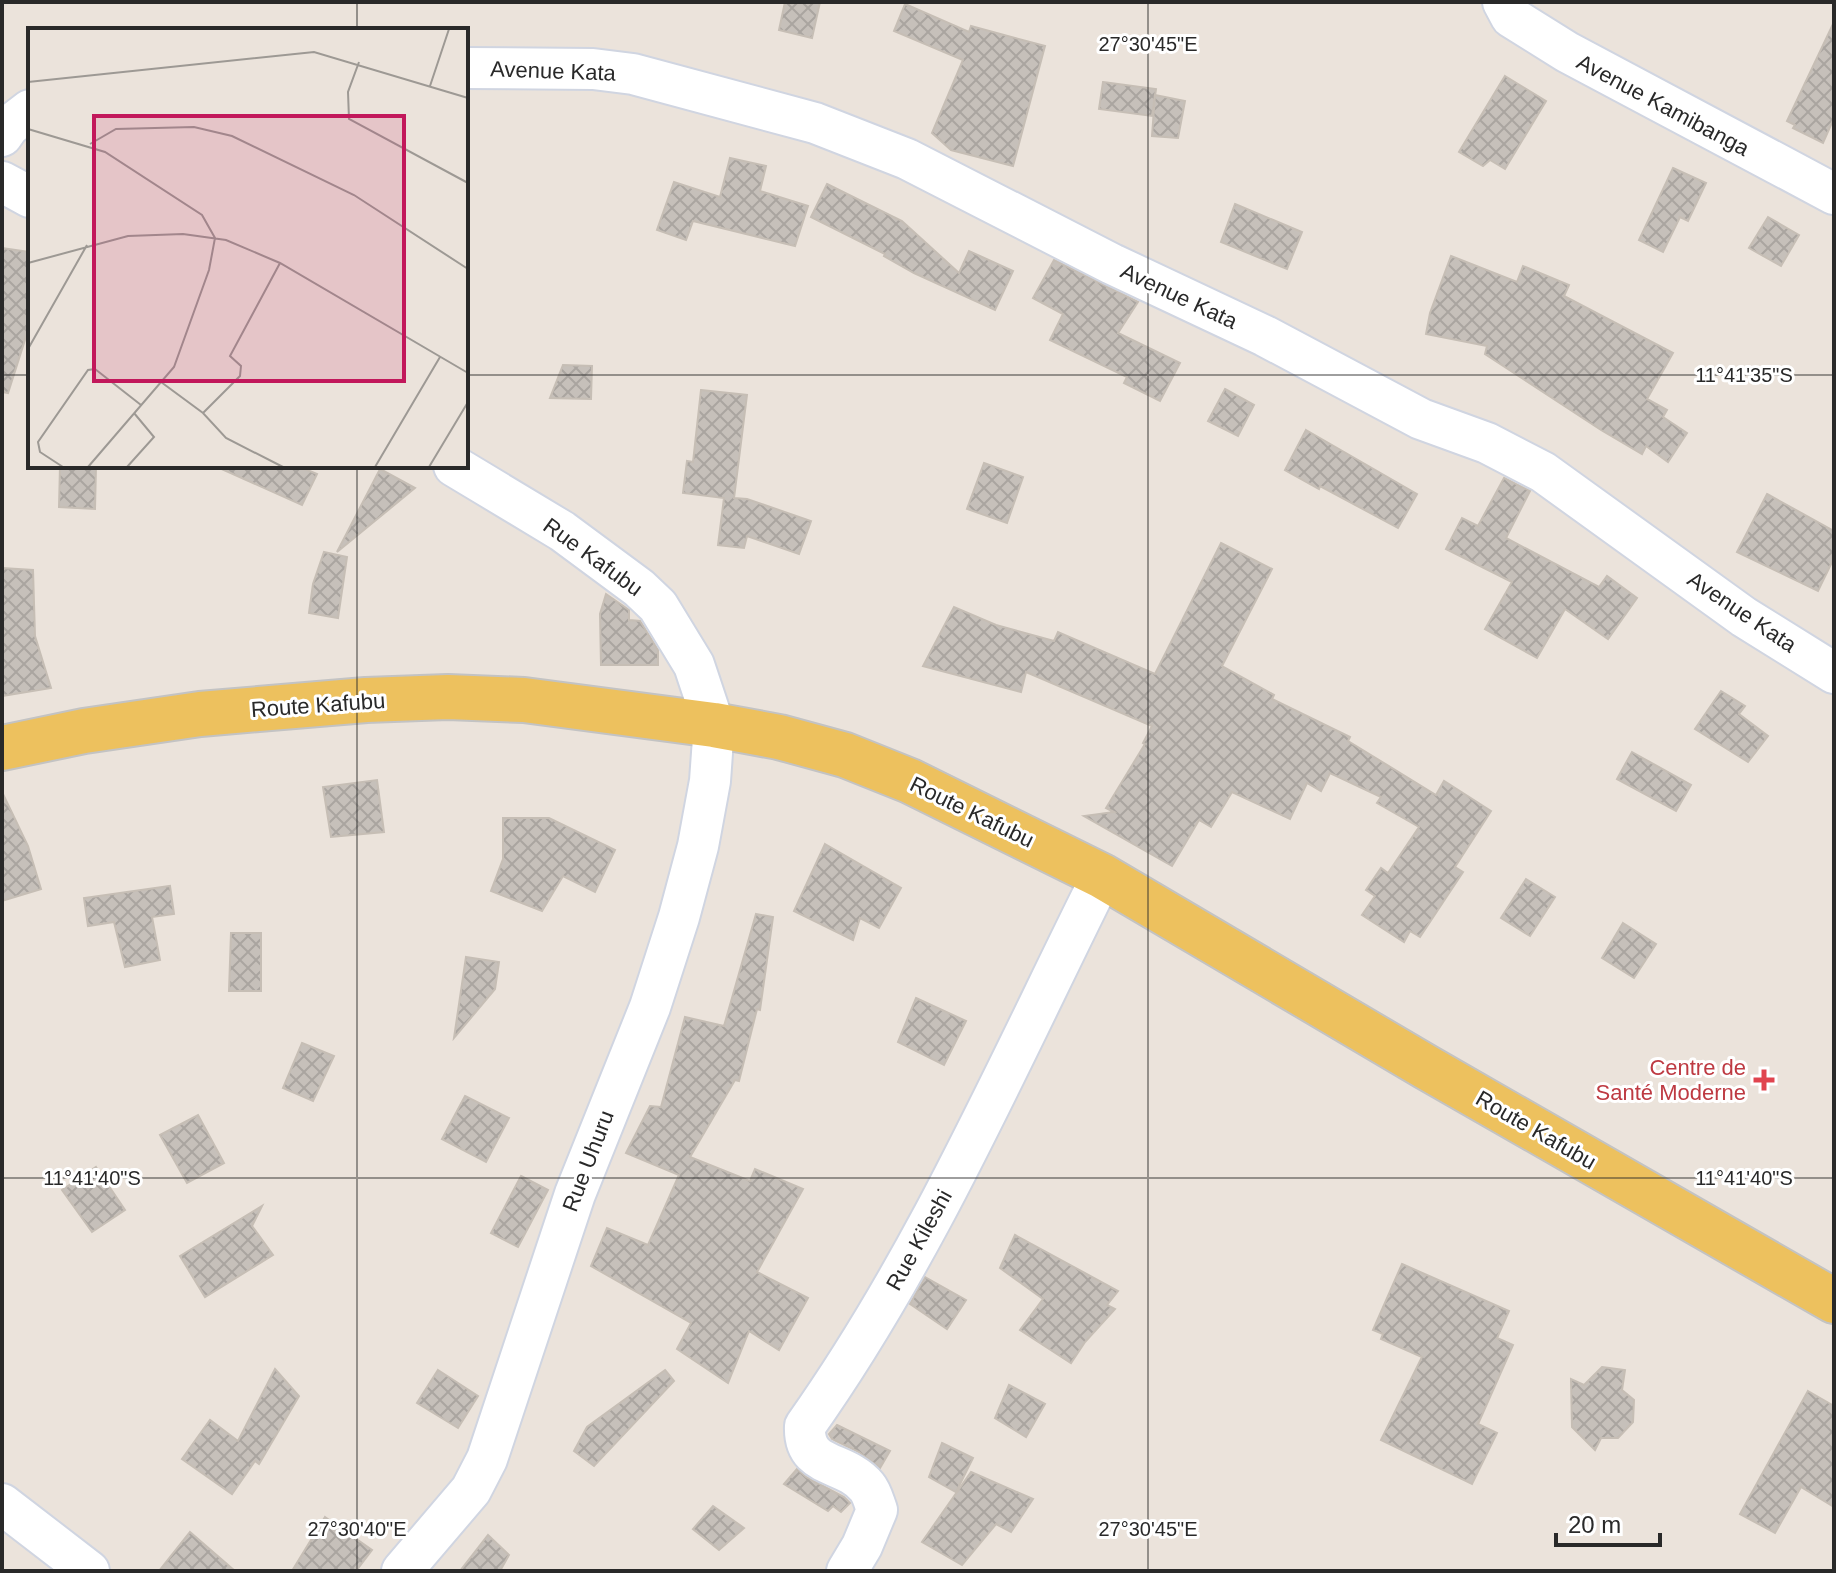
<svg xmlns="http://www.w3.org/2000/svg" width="1836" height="1573" viewBox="0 0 1836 1573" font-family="Helvetica,sans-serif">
  <defs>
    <pattern id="building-cross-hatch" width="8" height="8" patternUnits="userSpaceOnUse" patternTransform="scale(2)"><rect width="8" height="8" fill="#c6c0ba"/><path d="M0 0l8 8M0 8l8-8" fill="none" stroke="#aaa5a0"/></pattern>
  </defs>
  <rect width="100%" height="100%" fill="#ebe3db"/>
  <g fill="url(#building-cross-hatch)" stroke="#c6beb5" stroke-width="2">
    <polygon points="785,2 820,2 812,38 779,30"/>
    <polygon points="905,4 969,32 971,26 1045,46 1013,166 951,150 932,133 963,60 894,31"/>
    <polygon points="1834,22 1834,118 1823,143 1793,128 1795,125 1787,121"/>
    <polygon points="1505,76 1546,101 1505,169 1490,160 1483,166 1459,152"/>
    <polygon points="1103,82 1156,89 1152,116 1099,109"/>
    <polygon points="1155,95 1185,101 1178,138 1152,136"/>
    <polygon points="730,158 766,166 760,191 808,206 795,246 693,221 686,240 657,230 674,182 720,197"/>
    <polygon points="1673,168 1706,183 1688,221 1680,217 1663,252 1639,240"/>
    <polygon points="827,184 902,221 959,273 969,251 1013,271 995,310 914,273 884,256 885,254 811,217"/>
    <polygon points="1235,204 1302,232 1287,269 1221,242"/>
    <polygon points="1768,217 1799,235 1781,266 1749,248"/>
    <polygon points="2,248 30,252 30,324 8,393 2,392"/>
    <polygon points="1451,256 1517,282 1523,266 1569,285 1564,296 1673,353 1647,399 1667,410 1663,417 1687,433 1668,462 1646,446 1642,454 1601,430 1485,354 1487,346 1426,334 1430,313"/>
    <polygon points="1054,260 1138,302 1118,333 1180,363 1160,401 1124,383 1127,377 1050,340 1063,314 1033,298"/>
    <polygon points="563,365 592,366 591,399 550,398"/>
    <polygon points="1225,389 1254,405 1238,436 1208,421"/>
    <polygon points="701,390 747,395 734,498 747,499 811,521 799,554 747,536 744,548 718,545 724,498 683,493 687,461 693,462"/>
    <polygon points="1306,430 1417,494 1398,528 1320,486 1319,489 1285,470"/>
    <polygon points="984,463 1023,477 1007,523 967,509"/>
    <polygon points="60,466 96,466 95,509 59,507"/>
    <polygon points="215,466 298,466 317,474 302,505"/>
    <polygon points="380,469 415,488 337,552"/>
    <polygon points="1504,478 1530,491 1506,538 1599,587 1607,576 1637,598 1608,639 1565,609 1537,658 1485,629 1512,582 1446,549 1462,518 1478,526"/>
    <polygon points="1767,494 1834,531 1834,558 1818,591 1737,552"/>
    <polygon points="1221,543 1272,569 1222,666 1274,695 1272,699 1350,737 1348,741 1436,795 1444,781 1491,811 1455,867 1463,872 1420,937 1410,931 1404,942 1362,915 1375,896 1366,890 1381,868 1388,873 1419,827 1377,803 1381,797 1330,773 1321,791 1307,783 1290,819 1232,792 1211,827 1199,820 1172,866 1084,816 1114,812 1106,808 1145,744 1143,743 1152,726 1026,672 1021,692 923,666 954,607 996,625 1054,641 1058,632 1155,674"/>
    <polygon points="324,552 347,557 338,618 309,613 313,584"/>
    <polygon points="2,568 33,570 35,636 51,688 2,696"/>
    <polygon points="606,594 629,610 629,620 640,621 658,650 658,665 601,665 600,614"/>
    <polygon points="1721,691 1745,706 1739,714 1768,736 1748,762 1695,729"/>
    <polygon points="1632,752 1691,785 1676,811 1617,779"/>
    <polygon points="377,780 384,832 331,837 323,787"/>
    <polygon points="2,792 28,846 41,889 2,901"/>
    <polygon points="503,818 549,818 615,850 595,892 563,876 542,911 491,891 503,859"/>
    <polygon points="825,844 901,888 879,928 860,918 853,940 794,911"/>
    <polygon points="1526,879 1555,897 1530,936 1501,918"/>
    <polygon points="170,886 174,914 152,917 160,960 125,967 114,922 88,926 84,898"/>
    <polygon points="756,914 773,917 760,1010 757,1009 739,1081 735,1080 690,1157 750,1181 755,1169 803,1189 757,1272 808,1298 779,1350 749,1331 728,1383 677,1349 691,1323 591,1266 607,1228 648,1245 679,1175 626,1153 650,1106 661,1107 685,1017 724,1026"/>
    <polygon points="1623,923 1656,944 1634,978 1602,958"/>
    <polygon points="231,933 261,933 261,991 229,991"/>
    <polygon points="466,957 499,962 495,989 454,1038"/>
    <polygon points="916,998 966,1021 944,1065 898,1042"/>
    <polygon points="302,1043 334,1056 313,1101 283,1088"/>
    <polygon points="465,1096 509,1118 486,1162 442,1139"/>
    <polygon points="198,1115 224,1163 187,1183 160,1135"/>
    <polygon points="96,1167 125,1210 92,1232 62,1190"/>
    <polygon points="521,1176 548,1190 518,1247 491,1233"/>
    <polygon points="262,1206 252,1226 273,1255 205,1297 180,1256"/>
    <polygon points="1015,1235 1118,1291 1107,1305 1115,1309 1085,1342 1071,1363 1020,1330 1043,1299 1000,1268"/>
    <polygon points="1402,1264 1509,1311 1497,1338 1513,1345 1478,1424 1497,1433 1472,1484 1381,1440 1422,1357 1381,1339 1383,1334 1373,1330"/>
    <polygon points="925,1277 966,1300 947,1329 910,1304"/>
    <polygon points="1602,1367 1625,1370 1622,1390 1634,1400 1633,1422 1618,1438 1601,1438 1595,1450 1572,1427 1571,1379 1584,1385"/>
    <polygon points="275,1369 299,1396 259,1464 255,1461 232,1494 182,1459 210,1420 238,1441"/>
    <polygon points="438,1370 478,1396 458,1428 417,1403"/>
    <polygon points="665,1370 674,1381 594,1466 574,1451 587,1427"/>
    <polygon points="1009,1385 1045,1404 1026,1437 995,1418"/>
    <polygon points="1808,1391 1834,1406 1834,1507 1801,1487 1775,1533 1740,1514"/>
    <polygon points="837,1425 890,1451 880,1468 859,1452 832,1439 829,1434"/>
    <polygon points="942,1443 973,1458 956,1492 929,1477"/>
    <polygon points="797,1469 806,1477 844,1497 850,1503 841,1512 833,1506 828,1511 784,1484"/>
    <polygon points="971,1472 1033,1499 1011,1532 996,1524 962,1565 922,1542"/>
    <polygon points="713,1506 744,1528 719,1550 693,1529"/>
    <polygon points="325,1517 372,1550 356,1571 292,1571"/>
    <polygon points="190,1532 235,1571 159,1571"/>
    <polygon points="488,1535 509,1555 500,1571 460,1571"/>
  </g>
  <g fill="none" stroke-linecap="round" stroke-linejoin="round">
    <defs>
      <g id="minor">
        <polyline points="1503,2 1511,17 1567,52 1834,194"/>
        <polyline points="466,68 593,69 633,74 815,123 907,159 1112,264 1265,336 1421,419 1487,443 1543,472 1744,617 1834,673"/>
        <polyline points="2,136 9,126 30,110"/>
        <polyline points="2,182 30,197"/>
        <polyline points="2,1504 89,1571"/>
        <polyline points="402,1571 471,1490 487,1459 575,1194 650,1007 679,917 698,846 710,781 714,725 694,665 658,606 639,588 562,531 454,466"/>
        <path d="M 847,1571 L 862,1546 L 877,1510 C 874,1502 872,1493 867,1487 C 844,1459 803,1470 805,1426 C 926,1255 1009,1062 1102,876"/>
      </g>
      <polyline id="major" points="2,748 84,731 200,714 366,700 448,697 524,700 714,725 779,737 845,755 910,781 1102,876 1426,1067 1834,1301"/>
    </defs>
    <use href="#minor" stroke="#d0d5e1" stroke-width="44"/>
    <use href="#major" stroke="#c3c3c3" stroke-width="48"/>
    <use href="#minor" stroke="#fff" stroke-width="40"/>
    <use href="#major" stroke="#edc15e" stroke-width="44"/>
  </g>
  <path fill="none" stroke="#292929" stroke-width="2" stroke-opacity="0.45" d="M 357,2 L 357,30M 1148,2 L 1148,1571M 2,375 L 30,375M 466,375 L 1834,375M 357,466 L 357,1571M 2,1178 L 1834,1178"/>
  <path fill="#e0444e" stroke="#fff" stroke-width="3" d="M1760 1068h8v8h8v8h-8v8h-8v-8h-8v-8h8z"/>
  <g text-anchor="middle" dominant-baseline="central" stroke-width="6" stroke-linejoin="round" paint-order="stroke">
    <g font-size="22" fill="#292929" stroke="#fff">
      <text transform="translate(553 71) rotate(2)">Avenue Kata</text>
      <text transform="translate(1663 105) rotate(28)">Avenue Kamibanga</text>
      <text transform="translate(1179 296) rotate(25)">Avenue Kata</text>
      <text transform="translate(593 557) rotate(36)">Rue Kafubu</text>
      <text transform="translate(1742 612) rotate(34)">Avenue Kata</text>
      <text transform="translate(318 705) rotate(-4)">Route Kafubu</text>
      <text transform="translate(972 812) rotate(26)">Route Kafubu</text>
      <text transform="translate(1536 1130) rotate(30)">Route Kafubu</text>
      <text transform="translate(588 1161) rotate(-69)">Rue Uhuru</text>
      <text transform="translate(919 1240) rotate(-61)">Rue Kileshi</text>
    </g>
    <g font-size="22" fill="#be3a42" stroke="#fff" text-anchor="end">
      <text x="1746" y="1067">Centre de<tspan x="1746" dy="25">Santé Moderne</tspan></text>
    </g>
  </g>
  <g transform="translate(28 28)">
    <rect width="440" height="440" fill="#ebe3db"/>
    <path fill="none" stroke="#9d9994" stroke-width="2" d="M 331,34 L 320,64 L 321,91 L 440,155M 0,54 L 286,24 L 440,70M 402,58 L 421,1M 0,101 L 77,124 L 174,187 L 187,210 L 181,242 L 146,339 L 60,439M 62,116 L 88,101 L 166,99 L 204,108 L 326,167 L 440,241M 0,235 L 100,208 L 155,206 L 198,212 L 252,235 L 440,345M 0,321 L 59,217M 133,354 L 175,385 L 198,410 L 255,439M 175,385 L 212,348 L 213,338 L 202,328 L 252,235M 35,439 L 12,424 L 10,414 L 60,342 L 67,341 L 113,377M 99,439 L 126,409 L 106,385M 347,439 L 412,329M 401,439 L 440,374"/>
    <path fill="#c2185b" fill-opacity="0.15" stroke="#c2185b" stroke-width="4" d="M 66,88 L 376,88 L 376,353 L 66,353 Z"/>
    <rect width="440" height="440" fill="none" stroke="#292929" stroke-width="4"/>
  </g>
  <g font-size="20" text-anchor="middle" fill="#292929" stroke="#fff" stroke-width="6" stroke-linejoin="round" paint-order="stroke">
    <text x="1148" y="51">27°30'45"E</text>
    <text x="1744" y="382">11°41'35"S</text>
    <text x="92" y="1185">11°41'40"S</text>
    <text x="1744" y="1185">11°41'40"S</text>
    <text x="357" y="1536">27°30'40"E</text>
    <text x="1148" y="1536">27°30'45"E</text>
  </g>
  <rect width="1836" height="1573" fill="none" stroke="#292929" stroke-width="8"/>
  <path d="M1556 1533v12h104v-12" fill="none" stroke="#292929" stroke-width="4"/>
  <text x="1568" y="1533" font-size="24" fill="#292929" stroke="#ffffff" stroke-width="6" paint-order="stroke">20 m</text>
</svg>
